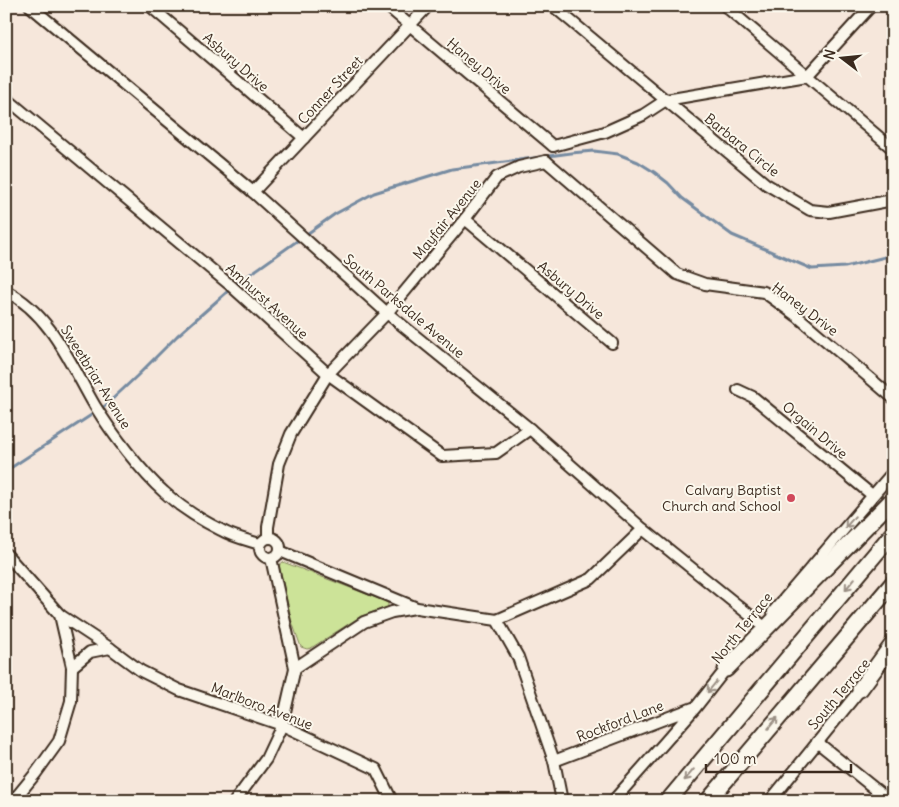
<svg xmlns="http://www.w3.org/2000/svg" width="899" height="807" viewBox="0 0 899 807" font-family="Delius,sans-serif">
  <rect width="100%" height="100%" fill="#f6e7db"/>
  <filter id="ink" filterUnits="userSpaceOnUse"><feTurbulence type="fractalNoise" baseFrequency=".02" numOctaves="2"/><feDisplacementMap in="SourceGraphic" scale="10" xChannelSelector="R" yChannelSelector="G"/><feConvolveMatrix kernelMatrix="1 2 1 2 8 2 1 2 1" color-interpolation-filters="sRGB"/></filter>
  <g filter="url(#ink)">
    <polygon fill="#cce398" stroke="#84865b" points="283,562 382,600 388,603 388,607 361,616 311,648 307,649 301,647 291,619 279,565"/>
    <g fill="none" stroke-linecap="round" stroke-linejoin="round">
      <polyline stroke="#768ba1" stroke-width="3" points="6,471 105,406 137,376 177,336 235,285 335,214 374,193 452,169 571,153 594,151 618,154 638,162 654,172 668,183 682,198 732,235 812,269 845,267 893,255"/>
      <defs>
        <g id="minor">
          <polyline points="30,6 253,192 387,313 530,429 643,529 762,625"/>
          <polyline points="150,6 304,138"/>
          <polyline points="387,6 553,146"/>
          <polyline points="553,6 766,184 810,210 829,212 893,200"/>
          <polyline points="725,6 893,149"/>
          <polyline points="6,98 230,285 328,374 442,456 496,453 530,429"/>
          <polyline points="553,146 605,132 643,115 666,100 807,76 871,6"/>
          <polyline points="546,161 677,274 705,284 764,292 797,316 893,398"/>
          <polyline points="253,192 428,6"/>
          <polyline points="465,219 612,343"/>
          <path d="M 6,291 C 51,314 71,365 95,406 C 111,432 141,472 164,492 C 180,507 201,520 221,530 C 233,537 247,540 260,544"/>
          <polyline points="738,390 753,397 872,495"/>
          <polyline points="268,537 268,527 279,464 291,434 328,374 387,313 465,219 497,177 519,167 546,161"/>
          <circle cx="270" cy="548" r="10"/>
          <polyline points="280,551 417,608 497,620 518,657 554,761 562,801"/>
          <polyline points="6,554 60,615 72,667 71,701 59,741 36,773 13,801"/>
          <polyline points="773,612 893,472"/>
          <polyline points="60,615 110,648 141,671 179,690 282,725 376,769 392,801"/>
          <polyline points="497,620 591,579 643,529"/>
          <polyline points="72,667 90,652 110,648"/>
          <polyline points="295,668 364,622 392,612 415,608"/>
          <polyline points="817,742 890,801"/>
          <polyline points="554,761 693,708"/>
          <polyline points="235,801 266,759 282,725 295,668 271,558"/>
          <polyline points="613,801 696,707 729,665"/>
          <polyline points="770,801 864,685"/>
        </g>
        <g id="highway">
          <polyline points="726,669 893,499"/>
          <polyline points="860,689 893,644"/>
          <polyline points="668,801 893,533"/>
          <polyline points="708,801 893,583"/>
        </g>
      </defs>
      <use href="#minor" stroke="#3b2a1e" stroke-width="14"/>
      <use href="#highway" stroke="#3b2a1e" stroke-width="19"/>
      <use href="#minor" stroke="#fbf7ec" stroke-width="10"/>
      <use href="#highway" stroke="#fbf7ec" stroke-width="15"/>
    </g>
    <defs><path id="oneway-shaft" d="M-6 0H5M1.5-3L5.5 0L1.5 3" fill="none" stroke-width="1.6" stroke-linecap="round" stroke-linejoin="round" transform="scale(1.25)"/></defs>
    <g stroke="#9b9085">
      <use href="#oneway-shaft" transform="translate(850 522) rotate(130)"/>
      <use href="#oneway-shaft" transform="translate(850 584) rotate(130)"/>
      <use href="#oneway-shaft" transform="translate(712 687) rotate(129)"/>
      <use href="#oneway-shaft" transform="translate(773 723) rotate(-50)"/>
      <use href="#oneway-shaft" transform="translate(689 775) rotate(130)"/>
    </g>
  </g>
  <circle fill="#d1495b" stroke="#fbf7ec" stroke-width="2" cx="791" cy="498" r="5"/>
  <g text-anchor="middle" dominant-baseline="central" stroke-width="4" stroke-linejoin="round" paint-order="stroke">
    <g font-size="14" fill="#3b2a1e" stroke="#fbf7ec">
      <text transform="translate(236 62) rotate(41)">Asbury Drive</text>
      <text transform="translate(479 66) rotate(40)">Haney Drive</text>
      <text transform="translate(330 90) rotate(-47)">Conner Street</text>
      <text transform="translate(742 145) rotate(39)">Barbara Circle</text>
      <text transform="translate(447 219) rotate(-51)">Mayfair Avenue</text>
      <text transform="translate(571 290) rotate(40)">Asbury Drive</text>
      <text transform="translate(267 301) rotate(42)">Amhurst Avenue</text>
      <text transform="translate(404 306) rotate(40)">South Parksdale Avenue</text>
      <text transform="translate(805 309) rotate(37)">Haney Drive</text>
      <text transform="translate(96 377) rotate(58)">Sweetbriar Avenue</text>
      <text transform="translate(815 430) rotate(40)">Orgain Drive</text>
      <text transform="translate(742 628) rotate(-51)">North Terrace</text>
      <text transform="translate(839 694) rotate(-50)">South Terrace</text>
      <text transform="translate(262 706) rotate(21)">Marlboro Avenue</text>
      <text transform="translate(620 721) rotate(-21)">Rockford Lane</text>
    </g>
    <g font-size="14" fill="#3b2a1e" stroke="#fbf7ec" text-anchor="end">
      <text x="781" y="490">Calvary Baptist<tspan x="781" dy="16">Church and School</tspan></text>
    </g>
  </g>
  <rect width="899" height="807" fill="none" stroke="#fbf7ec" stroke-width="25"/>
  <rect x="12" y="12" width="874" height="782" fill="none" stroke="#3b2a1e" stroke-width="2" filter="url(#ink)"/>
  <g transform="translate(842 58) rotate(286)" stroke="#fbf7ec" stroke-width="4" paint-order="stroke">
  <path d="M0-4L9 19L0 12L-9 19Z" fill="#3b2a1e"/>
  <text y="-8" font-size="14" font-weight="bold" text-anchor="middle" fill="#3b2a1e">N</text>
  </g>
  <path d="M706 764v8h145v-8" fill="none" stroke="#3b2a1e" stroke-width="2.5"/>
  <text x="714" y="764" font-size="15" fill="#3b2a1e" stroke="#fbf7ec" stroke-width="4" paint-order="stroke">100 m</text>
</svg>
